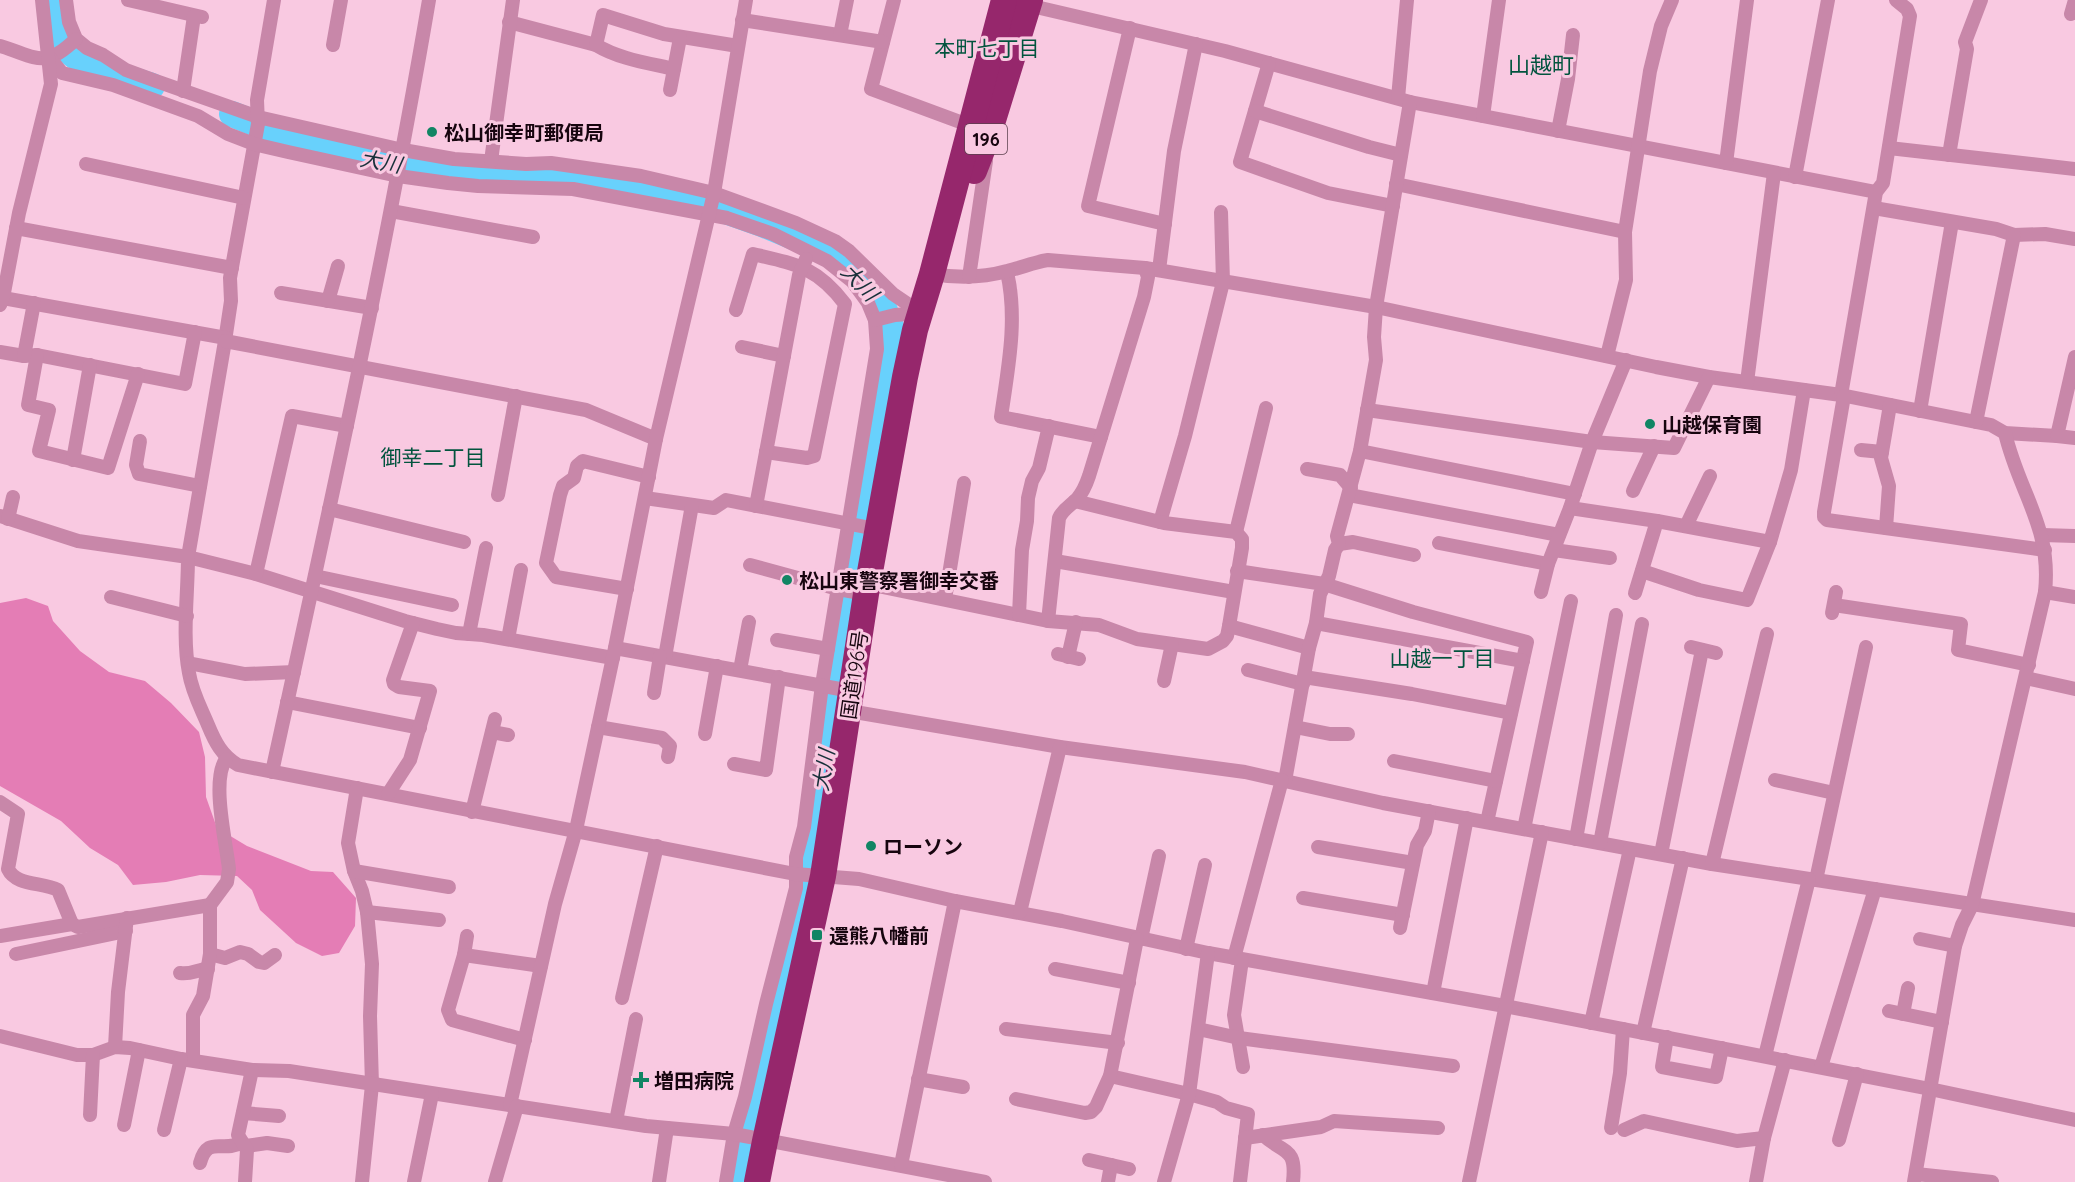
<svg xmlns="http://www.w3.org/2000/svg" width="2075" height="1182" viewBox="0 0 2075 1182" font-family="Quicksand,'Noto Sans JP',sans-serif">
  <rect width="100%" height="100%" fill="#f9c9e1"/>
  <polygon fill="#e47db5" points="26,598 48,606 53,621 80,651 109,672 145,681 171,703 199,732 205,757 206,797 217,828 247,846 311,871 333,872 356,898 355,926 339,953 322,956 296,943 260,910 252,890 237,876 200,875 166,882 133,885 118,865 90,848 61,821 0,786 0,603"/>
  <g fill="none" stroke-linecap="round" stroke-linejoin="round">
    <g stroke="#68d1fc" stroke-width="26">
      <path d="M 57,0 C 59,16 58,37 69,51 C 81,66 132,79 152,86"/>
      <polyline points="232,114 319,150 382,162 432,170 574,179 700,202 762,224 820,248 846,264 864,282 882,303 891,326 890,359 872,453 840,676 805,889 737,1182"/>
    </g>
    <g stroke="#c887a9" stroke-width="14">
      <polyline points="66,0 69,22 76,39 87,48 103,55 126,70 156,81 258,117 403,150 454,159 526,164 551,163 641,176 714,193 796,223 835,241 849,251 893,294 921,313"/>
      <polyline points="128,0 202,17"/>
      <polyline points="274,0 257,100 258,124 230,278 231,301 225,341 188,557 256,574 405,621 437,629 456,633 483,635 613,658"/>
      <polyline points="894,0 871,89 971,126"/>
      <polyline points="1023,4 1225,51 1410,102 1876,192"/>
      <polyline points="2071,14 2075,0"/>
      <polyline points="742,20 883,42"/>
      <path d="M 509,22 L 596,45 C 619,59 648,63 674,69"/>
      <polyline points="1130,28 1088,206 1165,224"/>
      <polyline points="840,35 847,0"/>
      <polyline points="333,45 341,0"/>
      <polyline points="596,45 603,15 664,34 738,46"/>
      <path d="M 0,46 C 37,57 44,70 76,39"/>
      <polyline points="50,58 62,73 113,85 198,116 228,134 254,144 288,152 398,176 448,183 478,186 573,189 727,218 773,234 827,261 852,281 868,303 875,320 877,349 822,685 804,827 796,857 796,888 766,1004 745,1097 734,1134 726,1182"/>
      <polyline points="1269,63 1240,162 1328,193 1393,206"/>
      <polyline points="670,90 680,38"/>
      <polyline points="183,91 194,16"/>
      <polyline points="1398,98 1407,0"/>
      <polyline points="1255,111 1369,147 1401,155"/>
      <polyline points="1483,116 1499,0"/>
      <polyline points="1558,131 1568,79 1573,35"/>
      <polyline points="1889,148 2075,169"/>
      <polyline points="1949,155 1967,49 1965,42 1981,0"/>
      <polyline points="491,161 513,0"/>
      <polyline points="1726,163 1747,0"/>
      <polyline points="86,164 244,198"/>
      <polyline points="1795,177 1828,0"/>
      <polyline points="1396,184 1625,232"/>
      <polyline points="1874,208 1996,229 2014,235 2045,234 2075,239"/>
      <polyline points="391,211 533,237"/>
      <polyline points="16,228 232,268"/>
      <polyline points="1159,270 1174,151 1196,44"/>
      <path d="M 1007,272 C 1018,320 1008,368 1001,417 L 1101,437"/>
      <path d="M 932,274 C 957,278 982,278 1007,271 C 1021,268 1034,262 1048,260 L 1145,268 L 1376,307 L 1656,367 L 1709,377 L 1841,395 L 1991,425 L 2005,433 L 2057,436 L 2075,357"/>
      <polyline points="969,277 986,161"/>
      <polyline points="281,293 372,308"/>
      <polyline points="3,298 226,338"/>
      <polyline points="328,301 338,266"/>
      <polyline points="0,305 3,298 19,213 51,84 42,0"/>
      <path d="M 736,310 L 753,254 C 796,264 817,267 845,304 L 814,456 L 807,458 L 766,452"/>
      <polyline points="875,320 895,315 921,313"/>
      <polyline points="225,341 586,410 656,439"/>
      <polyline points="742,347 784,356"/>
      <polyline points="0,352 24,356 37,355 185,384 195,332"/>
      <polyline points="37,355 28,405 49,410 39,451 108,468 138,374"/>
      <polyline points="24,356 34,303"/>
      <polyline points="1607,356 1626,280 1625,232 1650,71 1661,26 1672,0"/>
      <polyline points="1747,382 1774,173"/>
      <polyline points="1841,395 1876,192 1883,183 1910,16 1907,9 1896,0"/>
      <polyline points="1844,396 1824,512 1824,517 1827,520 2045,550"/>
      <polyline points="1367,410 1592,442 1674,448 1709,377"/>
      <polyline points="1920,411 1952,222"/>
      <polyline points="1976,422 2014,235"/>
      <polyline points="2057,436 2075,438"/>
      <polyline points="140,441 136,465 139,474 200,486"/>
      <polyline points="1861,450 1882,452"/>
      <polyline points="1360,451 1575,494"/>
      <polyline points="73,460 90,365"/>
      <polyline points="1307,469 1340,475 1351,488"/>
      <polyline points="1633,491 1654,446"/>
      <polyline points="498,495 516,396"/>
      <polyline points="1349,495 1559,535"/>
      <polyline points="645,498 714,508 726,500 876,529"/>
      <polyline points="756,506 799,275 806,259"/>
      <polyline points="1570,508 1657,521 1770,542 1791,470 1804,390"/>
      <polyline points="329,509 464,542"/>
      <path d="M 0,516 L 78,541 L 188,557 C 188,593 182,637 189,673 C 192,692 201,708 208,725 C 215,742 222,756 238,765 L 795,874 L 859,879 L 955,901 L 1062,921 L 1208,953 L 1505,1006 L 1930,1089 L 2075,1120"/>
      <polyline points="8,519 13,497"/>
      <polyline points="1160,522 1185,436 1223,282 1221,212"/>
      <polyline points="1686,526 1710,476"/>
      <polyline points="1886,528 1889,486 1881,458 1890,405"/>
      <polyline points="1236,532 1266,408"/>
      <polyline points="2042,535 2075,536"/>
      <polyline points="1439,543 1548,564"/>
      <polyline points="1339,544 1353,542 1414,555"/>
      <polyline points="1554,550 1610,558"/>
      <polyline points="1055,561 1234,592"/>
      <polyline points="750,565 838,589 866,594"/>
      <polyline points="1237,571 1324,584 1413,612 1527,642 1487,822"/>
      <polyline points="1642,571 1699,590 1747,600 1770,542"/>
      <polyline points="256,574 292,416 347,426"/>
      <polyline points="315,576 452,605"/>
      <polyline points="868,584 1048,621 1099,625 1137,639 1208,649 1223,641 1227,636 1229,626 1242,548 1242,539 1236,532 1164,523 1075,501"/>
      <polyline points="627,589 556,577 546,563 560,495 563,486 574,478 577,466 583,461 649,477"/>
      <polyline points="1541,592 1548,564 1570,508 1592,442 1626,360"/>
      <polyline points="2045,592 2075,597"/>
      <polyline points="1635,593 1657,521"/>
      <polyline points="111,597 187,616"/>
      <polyline points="945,599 964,483"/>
      <polyline points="1834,605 1961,624 1958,650 2029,665"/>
      <polyline points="1832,613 1836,592"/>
      <polyline points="1019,615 1022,550 1027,521 1028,498 1032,481 1039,468 1049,426"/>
      <path d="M 1048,621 L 1059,518 C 1063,509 1070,506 1077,499 C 1083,492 1086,485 1089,476 L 1144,297 L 1148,277 L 1145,268"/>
      <polyline points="1316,623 1523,661"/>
      <polyline points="1229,626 1309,648"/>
      <polyline points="469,634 486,548"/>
      <polyline points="508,639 521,570"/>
      <polyline points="777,640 828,649"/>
      <polyline points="1691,647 1716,653"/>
      <polyline points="615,648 851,691"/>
      <polyline points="1058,654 1079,659"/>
      <polyline points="665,657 692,505"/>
      <polyline points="1068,657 1076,622"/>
      <polyline points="188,663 245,674 294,672"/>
      <polyline points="740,670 749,622"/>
      <polyline points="1248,670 1303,684"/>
      <polyline points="1304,677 1412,694 1511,713"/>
      <polyline points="2026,678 2075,689"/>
      <polyline points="1164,681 1172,644"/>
      <polyline points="654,693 660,656"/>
      <polyline points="287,702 420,728"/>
      <polyline points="849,711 1060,747 1245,772 1383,803 1712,864 2075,920"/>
      <polyline points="598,727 662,738 670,746 668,757"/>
      <polyline points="1295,727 1330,734 1348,734"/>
      <polyline points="492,732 508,735"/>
      <polyline points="705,734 717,666"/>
      <polyline points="1394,761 1496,781"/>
      <polyline points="734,764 766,770 779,677"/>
      <path d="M 272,772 C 328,516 385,259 429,0"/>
      <polyline points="1775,780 1834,793"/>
      <polyline points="1285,781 1309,648 1316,623 1320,594 1329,576 1335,550 1339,544 1337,536 1360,451 1376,360 1374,337 1376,307 1410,102"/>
      <polyline points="357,788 348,843 354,871 362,891 367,912 372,964 370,1016 372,1085 362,1182"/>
      <polyline points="388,794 410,760 430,691 399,687 394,684 393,680 413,623"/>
      <path d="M 0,802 L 18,814 L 8,869 C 16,886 42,882 58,890 L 72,924"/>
      <polyline points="472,812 495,719"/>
      <polyline points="1524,829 1571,601"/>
      <polyline points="1576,839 1616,615"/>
      <polyline points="1600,843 1642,624"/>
      <polyline points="1318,847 1413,863"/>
      <polyline points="1661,854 1702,650"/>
      <polyline points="1712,864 1767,634"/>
      <polyline points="354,871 449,887"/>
      <polyline points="1816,880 1866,647"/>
      <polyline points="1303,898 1403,915"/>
      <polyline points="367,912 439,920"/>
      <polyline points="1020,912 1060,747"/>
      <polyline points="1400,928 1417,845 1425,831 1429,811"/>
      <polyline points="0,936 72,924 78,927 210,905"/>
      <polyline points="467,936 464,955 448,1010 452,1020 525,1040"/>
      <polyline points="1141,939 1159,856"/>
      <polyline points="1920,939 1955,946"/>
      <polyline points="1186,949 1205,865"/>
      <polyline points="16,954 126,931"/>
      <polyline points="210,954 225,958 240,952 248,954 259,962 264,963 275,955"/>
      <polyline points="464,955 541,966"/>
      <polyline points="1234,958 1282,780"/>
      <polyline points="1242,960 1234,1015 1243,1067"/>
      <polyline points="1055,969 1129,983"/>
      <path d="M 180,973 C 191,975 198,969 208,969"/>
      <polyline points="1433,993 1467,818"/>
      <polyline points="622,998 657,846"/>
      <polyline points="1889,1011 1942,1022"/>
      <polyline points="1903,1014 1908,988"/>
      <polyline points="1591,1023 1630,849"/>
      <polyline points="1006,1029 1118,1043"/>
      <polyline points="1198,1029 1239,1038 1453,1066"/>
      <polyline points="1643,1033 1683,858"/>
      <polyline points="0,1036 77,1055 93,1055 115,1047 130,1048 181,1059 252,1070 289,1071 646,1126 734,1134 985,1182"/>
      <polyline points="1667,1037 1662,1067 1716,1077 1722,1048"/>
      <polyline points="115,1047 118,992 127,918"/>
      <polyline points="1765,1056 1809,879"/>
      <path d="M 193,1060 L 193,1015 L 203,996 L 210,954 L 210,905 L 227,882 L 229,869 C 226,842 211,780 226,759"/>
      <polyline points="1821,1067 1875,889"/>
      <polyline points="1110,1076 1189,1094 1217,1102 1226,1108 1248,1114 1240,1182"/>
      <polyline points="918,1079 963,1087"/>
      <polyline points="1016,1099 1085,1113 1091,1112 1096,1107 1110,1076 1137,939"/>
      <polyline points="510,1105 555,904 576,830 615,648 656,439 714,193 746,0"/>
      <polyline points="243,1113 279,1116"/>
      <polyline points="90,1115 93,1055"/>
      <polyline points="616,1121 636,1019"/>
      <polyline points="124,1125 139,1050"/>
      <polyline points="1611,1128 1620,1073 1623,1029"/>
      <polyline points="164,1130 181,1059"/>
      <polyline points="1624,1130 1644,1121 1737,1141 1764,1138"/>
      <path d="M 1263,1135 C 1283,1154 1297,1146 1293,1182"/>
      <polyline points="1245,1138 1321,1127 1334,1121 1438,1128"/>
      <polyline points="1839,1140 1857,1074"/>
      <polyline points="246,1146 267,1143 288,1146"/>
      <polyline points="1089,1160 1129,1169"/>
      <path d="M 200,1163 C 208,1134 223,1154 242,1142"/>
      <polyline points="901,1165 955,901"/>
      <polyline points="1916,1174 1992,1182"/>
      <polyline points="245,1182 247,1150 238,1135 252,1070"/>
      <polyline points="414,1182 432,1094"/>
      <polyline points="495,1182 517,1106"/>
      <polyline points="659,1182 667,1128"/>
      <polyline points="1108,1182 1111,1165"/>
      <polyline points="1164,1182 1189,1094 1208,953"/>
      <polyline points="1469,1182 1542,832"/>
      <polyline points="1756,1182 1764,1138 1785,1060"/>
      <path d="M 1914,1182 L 1955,946 L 1962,925 L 1972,905 L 2045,592 C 2052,527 2019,493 2005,433"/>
    </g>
    <g stroke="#96276c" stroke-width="26">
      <polyline points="974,171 990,130 1030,0"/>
      <polyline points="757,1182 765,1141 823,876 866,594 905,377 915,330 932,274 1004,0"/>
    </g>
  </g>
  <g fill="#118564" stroke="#f9c9e1" stroke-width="2">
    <circle cx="432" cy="132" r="6"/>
    <circle cx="1650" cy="424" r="6"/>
    <circle cx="787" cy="580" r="6"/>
    <circle cx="871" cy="846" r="6"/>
    <rect x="811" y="929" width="12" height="12" rx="3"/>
    <path d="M638 1071h6v6h6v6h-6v6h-6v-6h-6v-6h6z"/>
  </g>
  <g text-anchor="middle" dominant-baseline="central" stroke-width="6" stroke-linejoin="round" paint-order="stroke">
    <rect fill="#f9c9e1" stroke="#5b404e" stroke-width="1.5" x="965" y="124" width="42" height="30" rx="4.5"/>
    <g font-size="18" font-weight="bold" fill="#17050f">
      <text x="986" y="139">196</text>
    </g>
    <g font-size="20" font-weight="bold" fill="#17050f" stroke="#f9c9e1" text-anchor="start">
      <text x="444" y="132">松山御幸町郵便局</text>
      <text x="1662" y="424">山越保育園</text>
      <text x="799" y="580">松山東警察署御幸交番</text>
      <text x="883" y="846">ローソン</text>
      <text x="829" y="935">還熊八幡前</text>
      <text x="654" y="1080">増田病院</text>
    </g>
    <g font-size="20" fill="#17050f" stroke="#f9c9e1">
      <text transform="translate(854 675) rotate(-82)">国道196号</text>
    </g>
    <g font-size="21" fill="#02543e" stroke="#f9c9e1">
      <text x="987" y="48">本町七丁目</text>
      <text x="433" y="457">御幸二丁目</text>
      <text x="1442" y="658">山越一丁目</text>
    </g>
    <g font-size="21" font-style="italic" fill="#18303a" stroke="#f9c9e1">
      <text transform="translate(381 161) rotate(10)">大川</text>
      <text transform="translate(860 282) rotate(46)">大川</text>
      <text transform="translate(823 770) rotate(-81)">大川</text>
    </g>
    <g font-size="22" fill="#02543e" stroke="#f9c9e1">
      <text x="1541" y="65">山越町</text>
    </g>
  </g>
</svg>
